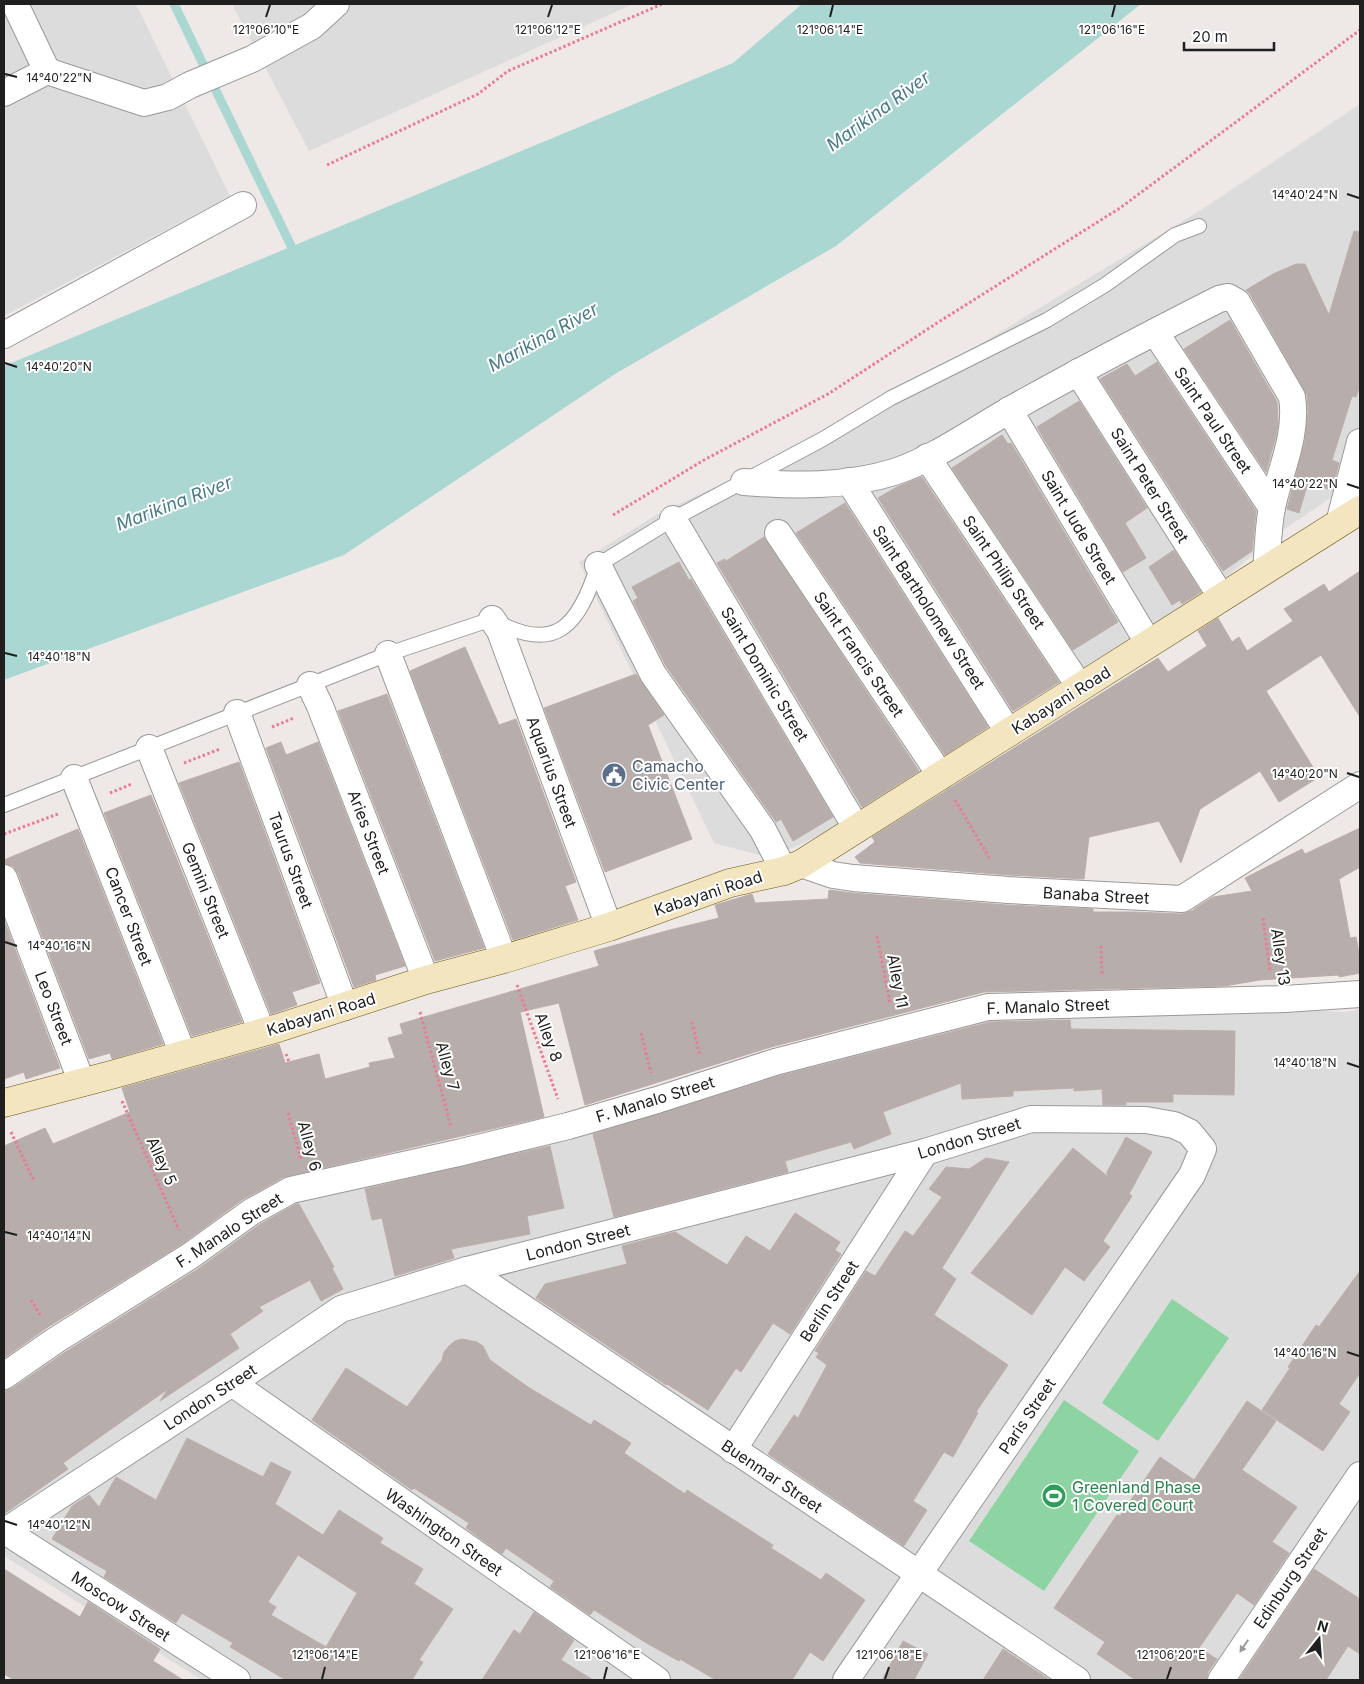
<svg xmlns="http://www.w3.org/2000/svg" width="1364" height="1684" viewBox="0 0 1364 1684" font-family="Inter,sans-serif">
  <rect width="100%" height="100%" fill="#eee9e6"/>
  <g fill="#dddcdc">
    <polygon points="4,4 136,4 230,196 4,316"/>
    <polygon points="232,4 633,4 309,151"/>
    <polygon points="1360,104 1360,478 1286,528 1160,631 857,818 771,858 714,843 579,562 658,514 847,425 1201,210"/>
    <polygon points="1192,1006 1346,1012 1360,1009 1360,1680 202,1680 4,1556 4,1382 298,1190 931,1024"/>
  </g>
  <g fill="#8dd4a2">
    <polygon points="1172,1299 1229,1338 1158,1441 1102,1403"/>
    <polygon points="1064,1400 1139,1451 1044,1591 969,1541"/>
  </g>
  <polygon fill="#abd7d3" points="802,4 1141,4 836,246 615,374 344,555 4,680 4,366 733,63"/>
  <g fill="none" stroke-linecap="round" stroke-linejoin="round">
    <polyline stroke="#abd7d3" stroke-width="9" points="174,4 296,256"/>
  </g>
  <g fill="#b7aeac" stroke="#beadaa" fill-rule="evenodd">
    <polygon points="1354,231 1360,232 1360,385 1356,397 1352,396 1332,460 1339,463 1332,490 1308,483 1299,513 1287,509 1305,441 1308,412 1307,395 1250,294 1246,290 1273,274 1296,264 1305,264 1329,315"/>
    <polygon points="1230,320 1277,402 1278,424 1276,436 1266,472 1184,349"/>
    <polygon points="1157,362 1256,511 1252,551 1223,571 1100,379 1127,364 1135,376"/>
    <polygon points="1079,401 1147,508 1125,523 1146,558 1123,572 1037,427"/>
    <polygon points="1002,435 1008,444 1011,443 1118,622 1073,650 952,468"/>
    <polygon points="922,477 1059,682 1013,711 878,498 897,487"/>
    <polygon points="845,503 988,727 945,755 796,533"/>
    <polygon points="764,537 919,771 862,807 717,563 725,559 726,561"/>
    <polygon points="1174,550 1201,592 1182,604 1180,600 1172,605 1149,567"/>
    <polygon points="679,562 689,580 691,579 833,817 793,841 781,819 776,822 666,666 633,601 638,598 632,587"/>
    <polygon points="1360,571 1360,717 1321,655 1266,691 1319,777 1279,802 1260,771 1200,809 1181,863 1159,821 1089,837 1084,879 1009,875 860,863 855,857 875,842 872,837 1158,658 1168,672 1207,646 1198,631 1218,618 1232,642 1239,637 1247,651 1293,621 1284,609 1324,584 1329,592"/>
    <polygon points="465,647 499,725 516,719 576,882 565,886 578,920 513,940 410,671"/>
    <polygon points="636,674 664,715 648,725 692,839 605,872 544,708"/>
    <polygon points="387,694 484,948 435,961 338,711"/>
    <polygon points="281,742 286,755 318,742 405,966 375,975 376,980 354,987 266,748"/>
    <polygon points="239,762 320,983 292,992 297,1005 271,1014 179,783"/>
    <polygon points="151,795 242,1022 192,1036 104,813"/>
    <polygon points="1360,828 1360,867 1339,879 1350,938 1356,937 1360,958 1360,973 1339,977 1339,975 1260,980 1224,986 984,992 771,1047 585,1105 559,1003 520,1012 544,1117 284,1177 242,1200 182,1244 48,1327 4,1358 4,1146 45,1128 53,1144 130,1112 122,1088 279,1044 285,1063 319,1054 325,1079 370,1067 369,1063 395,1058 388,1038 403,1034 400,1024 599,966 594,951 666,931 719,918 715,905 752,894 755,903 828,899 829,890 852,893 1007,905 1093,909 1093,912 1135,912 1182,914 1194,910 1194,909 1213,897 1252,891 1245,878 1302,849 1305,854"/>
    <polygon points="78,829 163,1044 112,1059 110,1053 89,1059 18,873 13,866 4,863 4,860"/>
    <polygon points="4,920 60,1068 26,1079 24,1072 4,1079"/>
    <polygon points="1070,1020 1071,1029 1235,1031 1234,1095 1173,1094 1173,1102 1126,1102 1126,1105 1103,1105 1102,1089 1074,1091 1074,1088 1013,1091 1013,1096 962,1099 961,1083 883,1112 891,1134 854,1149 851,1142 785,1161 788,1172 614,1217 593,1134 779,1076 990,1022"/>
    <polygon points="1126,1137 1152,1152 1129,1194 1132,1196 1103,1241 1110,1247 1084,1281 1065,1267 1032,1315 971,1273 1073,1148 1107,1176 1107,1172"/>
    <polygon points="550,1146 564,1208 527,1216 530,1234 451,1249 454,1258 395,1276 382,1218 372,1220 365,1189"/>
    <polygon points="986,1158 1009,1162 942,1268 956,1279 934,1315 1008,1365 976,1412 978,1413 953,1457 944,1452 913,1501 927,1510 904,1546 768,1454 794,1415 798,1418 827,1365 816,1357 819,1353 815,1351 866,1271 875,1276 905,1231 913,1236 942,1197 929,1189 946,1167 969,1169"/>
    <polygon points="296,1204 299,1204 334,1267 332,1268 343,1289 321,1301 310,1280 259,1307 263,1311 230,1334 239,1348 160,1401 168,1389 63,1463 68,1469 4,1514 4,1391 13,1388 64,1353 198,1269 259,1225"/>
    <polygon points="795,1213 840,1242 835,1250 841,1254 790,1334 773,1323 741,1372 736,1368 708,1410 667,1384 666,1385 536,1298 545,1284 627,1264 622,1246 675,1232 727,1265 746,1236 770,1251"/>
    <polygon points="1360,1271 1360,1373 1339,1404 1350,1412 1323,1451 1262,1410 1290,1368 1288,1367 1316,1325 1319,1327"/>
    <polygon points="462,1339 477,1342 483,1346 490,1360 528,1387 591,1425 594,1420 631,1443 624,1453 685,1494 687,1490 773,1545 771,1548 821,1580 826,1573 865,1600 823,1661 810,1652 792,1680 716,1680 680,1659 679,1661 648,1644 594,1610 590,1615 550,1587 554,1581 506,1548 502,1554 466,1528 469,1523 414,1488 412,1490 312,1420 346,1368 407,1407 442,1360 444,1352 449,1346 455,1341"/>
    <polygon points="1247,1401 1276,1421 1242,1470 1297,1507 1272,1542 1289,1553 1254,1605 1237,1593 1199,1648 1217,1659 1208,1672 1206,1680 1136,1680 1097,1654 1105,1642 1054,1608 1117,1515 1120,1516 1160,1457 1194,1480"/>
    <path d="M 187,1438 L 263,1477 L 271,1462 L 291,1472 L 275,1504 L 323,1535 L 339,1510 L 383,1538 L 380,1543 L 423,1569 L 414,1584 L 453,1609 L 419,1660 L 423,1662 L 412,1680 L 286,1680 L 230,1647 L 233,1643 L 182,1613 L 176,1623 L 104,1577 L 107,1571 L 52,1539 L 72,1506 L 89,1495 L 99,1507 L 116,1477 L 156,1500 ZM 298,1555 L 357,1593 L 326,1647 L 271,1615 L 276,1607 L 268,1602 Z"/>
    <polygon points="4,1569 80,1617 88,1602 160,1649 153,1661 183,1680 14,1680 4,1674"/>
    <polygon points="1314,1569 1360,1599 1360,1654 1348,1646 1326,1680 1239,1680"/>
    <polygon points="534,1612 574,1640 561,1660 593,1680 482,1680 514,1630 520,1634"/>
    <polygon points="903,1641 928,1654 914,1680 882,1680"/>
    <polygon points="1003,1649 1050,1680 983,1680"/>
  </g>
  <g fill="none" stroke-linecap="round" stroke-linejoin="round">
    <defs>
      <path id="lane" d="M 4,805 L 388,654 L 492,619 C 556,656 579,625 598,565 L 673,519 L 823,439 L 891,398 L 1047,320 L 1105,285 L 1175,235 L 1199,226"/>
      <g id="street">
        <polyline points="15,4 47,71"/>
        <polyline points="47,71 144,103 168,97 190,85 252,59 312,26 336,4"/>
        <polyline points="4,93 47,71"/>
        <polyline points="1155,332 1272,508"/>
        <polyline points="4,335 243,205"/>
        <polyline points="1078,372 1222,598"/>
        <polyline points="1009,410 1149,644"/>
        <polyline points="927,457 1080,687"/>
        <polyline points="849,481 1009,733"/>
        <path d="M 744,482 C 794,486 846,487 894,472 C 932,460 973,431 1008,411 C 1077,372 1148,335 1219,299 L 1228,297 L 1237,302 L 1292,397 C 1298,435 1280,471 1272,507 C 1268,528 1268,549 1266,570"/>
        <polyline points="673,519 857,829"/>
        <polyline points="1339,523 1360,442"/>
        <polyline points="778,533 941,776"/>
        <polyline points="598,565 653,674 763,830 784,871"/>
        <polyline points="492,619 500,631 609,927"/>
        <polyline points="388,654 504,959"/>
        <polyline points="310,685 320,706 426,980"/>
        <polyline points="237,713 345,1007"/>
        <polyline points="149,748 262,1032"/>
        <polyline points="74,778 183,1054"/>
        <polyline points="801,864 833,875 853,878 1008,890 1182,899 1360,785"/>
        <polyline points="4,878 82,1083"/>
        <polyline points="467,1270 1077,1680"/>
        <polyline points="4,1376 56,1340 190,1256 251,1212 291,1190 458,1153 568,1126 657,1100 775,1062 988,1007 1285,999 1360,994"/>
        <polyline points="232,1383 657,1680"/>
        <polyline points="733,1450 925,1152"/>
        <polyline points="5,1531 237,1680"/>
        <polyline points="4,1532 232,1383 341,1309 467,1270 925,1152 1031,1119 1146,1120 1174,1125 1189,1132 1203,1149 1192,1175 846,1680"/>
        <polyline points="1221,1680 1360,1475"/>
      </g>
      <polyline id="secondary" points="4,1103 111,1075 278,1028 426,980 504,959 609,927 730,883 784,871 801,864 1360,510"/>
    </defs>
    <use href="#lane" stroke="#999" stroke-width="16"/>
    <use href="#street" stroke="#999" stroke-width="28"/>
    <use href="#secondary" stroke="#6a5811" stroke-width="29"/>
    <g stroke="#ea7b93" stroke-width="3" stroke-dasharray="2.5 2.5" stroke-linecap="butt">
      <polyline points="327,165 478,94 508,71 662,4"/>
      <polyline points="613,515 704,460 828,394 937,323 1120,208 1360,30"/>
      <polyline points="272,727 294,718"/>
      <polyline points="184,763 220,749"/>
      <polyline points="110,793 132,784"/>
      <polyline points="955,800 990,859"/>
      <polyline points="4,834 58,814"/>
      <polyline points="1263,918 1270,971"/>
      <polyline points="877,936 890,1003"/>
      <polyline points="1101,946 1102,976"/>
      <polyline points="517,985 558,1099"/>
      <polyline points="420,1012 451,1127"/>
      <polyline points="692,1022 700,1056"/>
      <polyline points="641,1033 651,1073"/>
      <polyline points="286,1054 289,1062"/>
      <polyline points="122,1101 179,1230"/>
      <polyline points="288,1113 301,1159"/>
      <polyline points="11,1132 34,1181"/>
      <polyline points="31,1300 41,1316"/>
    </g>
    <use href="#lane" stroke="#fff" stroke-width="14"/>
    <use href="#street" stroke="#fff" stroke-width="26"/>
    <use href="#secondary" stroke="#f2e5c0" stroke-width="28"/>
  </g>
  <defs><path id="oneway-solid" d="M-6-.8H1V-3.2L6.5 0L1 3.2V.8H-6Z" transform="scale(1.25)"/></defs>
  <use fill="#9a9a9a" href="#oneway-solid" transform="translate(1244 1646) rotate(124)"/>
  <path fill="none" stroke="#1f1f1f" stroke-width="2" d="M 266,17 L 270,5M 548,17 L 552,5M 830,17 L 833,5M 1112,17 L 1115,5M 5,74 L 17,77M 1347,194 L 1359,198M 5,363 L 17,367M 1347,484 L 1359,488M 5,653 L 17,656M 1347,773 L 1359,777M 5,942 L 17,946M 1347,1063 L 1359,1067M 5,1232 L 17,1235M 1347,1352 L 1359,1356M 5,1521 L 17,1525M 322,1679 L 325,1667M 604,1679 L 607,1667M 885,1679 L 889,1667M 1167,1679 L 1171,1667"/>
  <defs>
    <symbol id="civic-disc" viewBox="-11 -11 22 22"><circle r="9.5" fill="#5c6f8a" stroke="#fff"/><path d="M-.6-6.5H3V-4.5H.6V-3L4-1V1h2V6H-6V1h2V-1L-.6-3ZM-1.2 2.5V6h2.4V2.5Z" fill="#fff"/></symbol>
    <symbol id="stadium-disc" viewBox="-11 -11 22 22"><circle r="9.5" fill="#2e9e5b" stroke="#fff"/><path d="M0-5a6.5 5 0 1 0 0 10a6.5 5 0 1 0 0-10ZM-3.5-1.8h7v3.6h-7Z" fill="#fff"/></symbol>
  </defs>
  <g fill-rule="evenodd">
    <use href="#civic-disc" x="600" y="761" width="28" height="28"/>
    <use href="#stadium-disc" x="1040" y="1482" width="28" height="28"/>
  </g>
  <g text-anchor="middle" dominant-baseline="central" stroke-width="4" stroke-linejoin="round" paint-order="stroke">
    <g font-size="16" fill="#1f1f1f" stroke="#fff">
      <text transform="translate(1213 420) rotate(56)">Saint Paul Street</text>
      <text transform="translate(1150 485) rotate(58)">Saint Peter Street</text>
      <text transform="translate(1079 527) rotate(59)">Saint Jude Street</text>
      <text transform="translate(1004 572) rotate(56)">Saint Philip Street</text>
      <text transform="translate(929 607) rotate(57)">Saint Bartholomew Street</text>
      <text transform="translate(859 654) rotate(56)">Saint Francis Street</text>
      <text transform="translate(765 674) rotate(59)">Saint Dominic Street</text>
      <text transform="translate(1061 700) rotate(-32)">Kabayani Road</text>
      <text transform="translate(552 772) rotate(70)">Aquarius Street</text>
      <text transform="translate(369 832) rotate(69)">Aries Street</text>
      <text transform="translate(291 860) rotate(70)">Taurus Street</text>
      <text transform="translate(206 890) rotate(68)">Gemini Street</text>
      <text transform="translate(708 893) rotate(-18)">Kabayani Road</text>
      <text transform="translate(1096 895) rotate(3)">Banaba Street</text>
      <text transform="translate(129 916) rotate(69)">Cancer Street</text>
      <text transform="translate(1281 957) rotate(82)">Alley 13</text>
      <text transform="translate(898 981) rotate(79)">Alley 11</text>
      <text transform="translate(1048 1006) rotate(-2)">F. Manalo Street</text>
      <text transform="translate(54 1008) rotate(69)">Leo Street</text>
      <text transform="translate(321 1014) rotate(-17)">Kabayani Road</text>
      <text transform="translate(549 1037) rotate(70)">Alley 8</text>
      <text transform="translate(448 1066) rotate(75)">Alley 7</text>
      <text transform="translate(655 1099) rotate(-17)">F. Manalo Street</text>
      <text transform="translate(969 1138) rotate(-17)">London Street</text>
      <text transform="translate(310 1146) rotate(75)">Alley 6</text>
      <text transform="translate(162 1161) rotate(66)">Alley 5</text>
      <text transform="translate(229 1230) rotate(-33)">F. Manalo Street</text>
      <text transform="translate(578 1242) rotate(-14)">London Street</text>
      <text transform="translate(829 1301) rotate(-57)">Berlin Street</text>
      <text transform="translate(210 1397) rotate(-33)">London Street</text>
      <text transform="translate(1027 1416) rotate(-56)">Paris Street</text>
      <text transform="translate(772 1476) rotate(34)">Buenmar Street</text>
      <text transform="translate(444 1532) rotate(35)">Washington Street</text>
      <text transform="translate(1290 1578) rotate(-56)">Edinburg Street</text>
      <text transform="translate(121 1606) rotate(33)">Moscow Street</text>
    </g>
    <g font-size="16" fill="#4e5e75" stroke="#fff" text-anchor="start">
      <text x="632" y="766">Camacho<tspan x="632" dy="18">Civic Center</tspan></text>
    </g>
    <g font-size="16" fill="#27864d" stroke="#fff" text-anchor="start">
      <text x="1072" y="1487">Greenland Phase<tspan x="1072" dy="18">1 Covered Court</tspan></text>
    </g>
    <g font-size="18" font-style="italic" fill="#487b87" stroke="#fff">
      <text transform="translate(878 111) rotate(-36)">Marikina River</text>
      <text transform="translate(543 337) rotate(-29)">Marikina River</text>
      <text transform="translate(174 503) rotate(-21)">Marikina River</text>
    </g>
  </g>
  <g font-size="12" text-anchor="middle" fill="#1f1f1f" stroke="#fff" stroke-width="4" stroke-linejoin="round" paint-order="stroke">
    <text x="266" y="34">121°06'10"E</text>
    <text x="548" y="34">121°06'12"E</text>
    <text x="830" y="34">121°06'14"E</text>
    <text x="1112" y="34">121°06'16"E</text>
    <text x="59" y="82">14°40'22"N</text>
    <text x="1305" y="199">14°40'24"N</text>
    <text x="59" y="371">14°40'20"N</text>
    <text x="1305" y="488">14°40'22"N</text>
    <text x="59" y="661">14°40'18"N</text>
    <text x="1305" y="778">14°40'20"N</text>
    <text x="59" y="950">14°40'16"N</text>
    <text x="1305" y="1067">14°40'18"N</text>
    <text x="59" y="1240">14°40'14"N</text>
    <text x="1305" y="1357">14°40'16"N</text>
    <text x="59" y="1529">14°40'12"N</text>
    <text x="325" y="1659">121°06'14"E</text>
    <text x="607" y="1659">121°06'16"E</text>
    <text x="889" y="1659">121°06'18"E</text>
    <text x="1171" y="1659">121°06'20"E</text>
  </g>
  <rect width="1364" height="1684" fill="none" stroke="#1f1f1f" stroke-width="10"/>
  <g transform="translate(1319 1639) rotate(17)" stroke="#ffffff" stroke-width="4" paint-order="stroke">
  <path d="M0-4L9 19L0 12L-9 19Z" fill="#1f1f1f"/>
  <text y="-8" font-size="14" font-weight="bold" text-anchor="middle" fill="#1f1f1f">N</text>
  </g>
  <path d="M1184 42v8h90v-8" fill="none" stroke="#1f1f1f" stroke-width="2.5"/>
  <text x="1192" y="42" font-size="15" fill="#1f1f1f" stroke="#ffffff" stroke-width="4" paint-order="stroke">20 m</text>
</svg>
